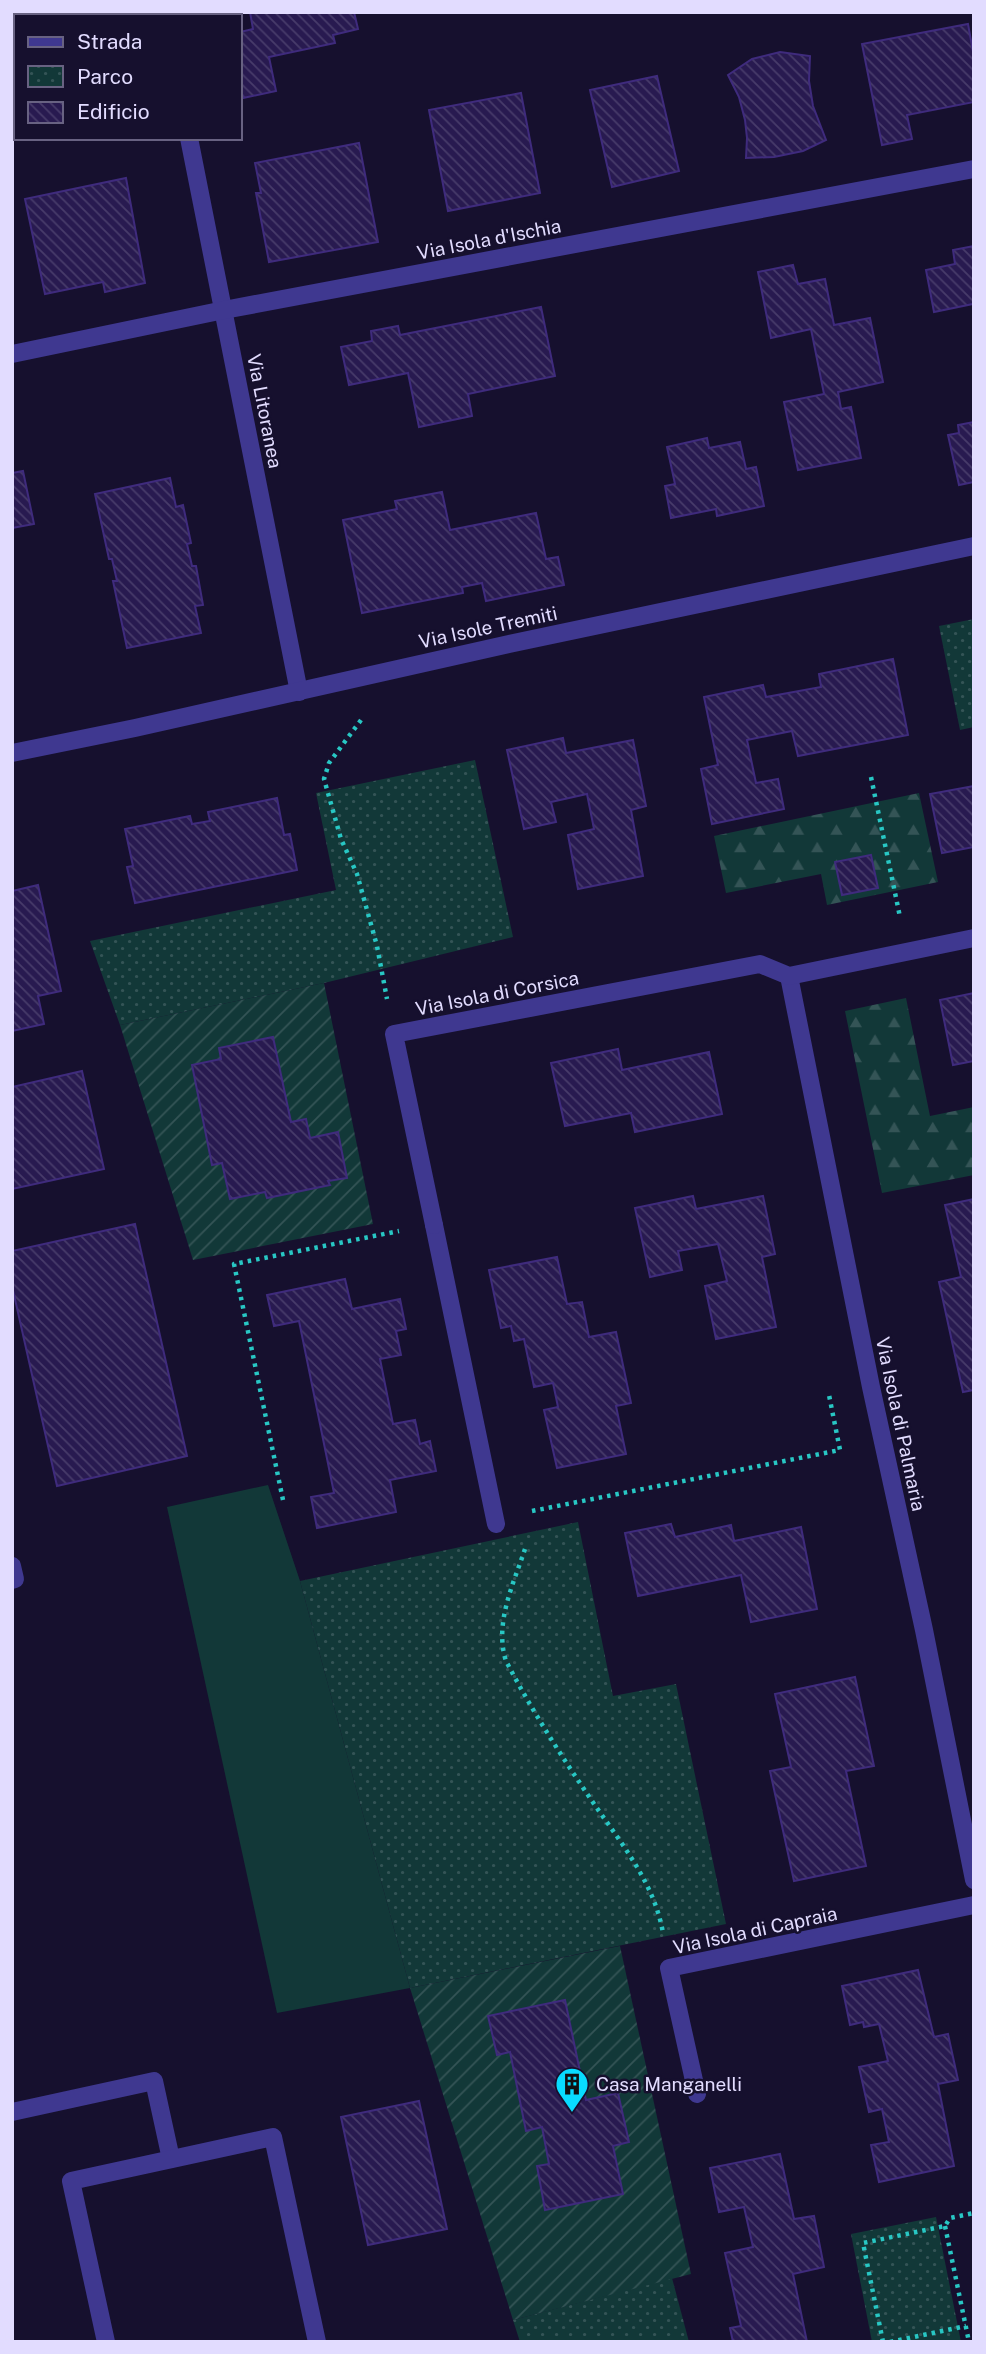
<svg xmlns="http://www.w3.org/2000/svg" width="986" height="2354" viewBox="0 0 986 2354" font-family="'Public Sans',sans-serif">
  <defs>
    <pattern id="forest-firs" width="22" height="20" patternUnits="userSpaceOnUse" patternTransform="scale(1.75)"><rect width="22" height="20" fill="#123838"/><path d="M5 1l3.5 6h-7zM16 11l3.5 6h-7z" fill="#345456"/></pattern>
    <pattern id="park-dots" width="8" height="8" patternUnits="userSpaceOnUse" patternTransform="scale(1.75)"><rect width="8" height="8" fill="#123838"/><path d="M2 2h.1M6 6h.1" fill="none" stroke="#345456" stroke-width="1.8" stroke-linecap="round"/></pattern>
    <pattern id="garden-furrows" width="10" height="10" patternUnits="userSpaceOnUse" patternTransform="scale(1.75)"><rect width="10" height="10" fill="#123838"/><path d="M-1 1l2-2M0 10L10 0M9 11l2-2" fill="none" stroke="#345456"/></pattern>
    <pattern id="building-back-hatch" width="6" height="6" patternUnits="userSpaceOnUse" patternTransform="scale(1.75)"><rect width="6" height="6" fill="#281a50"/><path d="M-1 5l2 2M0 0l6 6M5-1l2 2" fill="none" stroke="#473b6a"/></pattern>
  </defs>
  <rect width="100%" height="100%" fill="#16102e"/>
  <polygon fill="#123838" points="268,1485 300,1581 410,1988 277,2013 167,1507"/>
  <g fill="url(#forest-firs)">
    <polygon points="919,793 938,882 827,905 821,874 726,893 714,836"/>
    <polygon points="906,998 930,1116 974,1107 974,1175 882,1193 845,1011"/>
  </g>
  <g fill="url(#park-dots)">
    <polygon points="974,619 974,727 960,730 939,626"/>
    <polygon points="475,760 513,937 324,983 120,1025 90,941 336,890 316,793"/>
    <polygon points="578,1522 613,1696 676,1684 726,1924 410,1988 300,1581"/>
    <polygon points="936,2217 961,2342 872,2342 851,2234"/>
    <polygon points="672,2278 689,2342 520,2342 513,2320"/>
  </g>
  <g fill="url(#garden-furrows)">
    <polygon points="324,983 373,1224 193,1260 120,1025"/>
    <polygon points="620,1946 691,2274 513,2320 410,1988"/>
  </g>
  <g fill="url(#building-back-hatch)" stroke="#3f2b7d" stroke-width="2">
    <polygon points="12,12 93,12 94,16 16,16 16,76 12,58"/>
    <polygon points="250,12 354,12 358,29 333,35 335,43 269,57 276,91 243,98 240,85 240,32 253,29"/>
    <polygon points="968,24 974,57 974,102 907,115 912,139 882,145 862,44"/>
    <polygon points="780,52 810,56 809,81 813,106 826,140 803,151 774,157 746,158 747,138 745,120 739,97 728,75 752,59"/>
    <polygon points="657,76 679,171 612,187 590,90"/>
    <polygon points="521,93 540,193 448,211 429,110"/>
    <polygon points="359,143 378,242 269,262 256,193 261,193 255,163"/>
    <polygon points="126,178 145,283 105,292 103,282 45,294 25,199"/>
    <polygon points="974,246 974,309 973,304 934,312 926,270 955,264 953,250"/>
    <polygon points="793,265 798,284 825,279 834,325 870,318 883,382 838,392 841,409 851,407 861,458 798,470 784,402 824,394 811,329 771,338 758,272"/>
    <polygon points="541,307 555,376 468,394 472,416 419,427 408,373 349,385 341,347 372,341 371,331 398,326 400,335"/>
    <polygon points="974,422 974,482 959,485 948,435 959,433 958,425"/>
    <polygon points="707,438 709,448 740,442 746,469 756,467 764,506 717,516 716,509 671,518 665,486 675,484 667,447"/>
    <polygon points="23,471 34,524 12,528 12,473"/>
    <polygon points="170,478 176,507 183,505 191,543 187,544 192,566 196,566 203,605 195,606 201,633 127,648 113,581 117,581 112,559 109,559 95,494"/>
    <polygon points="442,492 450,530 536,513 546,559 558,557 564,585 486,601 482,583 462,587 463,593 362,613 343,520 397,509 395,501"/>
    <polygon points="893,659 908,735 798,756 792,731 747,740 756,783 778,779 784,809 712,824 701,769 718,765 704,697 763,685 766,697 821,687 819,674"/>
    <polygon points="563,738 566,753 633,740 646,806 631,810 643,876 578,889 568,835 594,829 587,794 551,802 556,822 524,829 507,750"/>
    <polygon points="974,786 974,847 942,853 930,794"/>
    <polygon points="277,798 284,835 290,834 297,870 135,903 127,867 133,866 125,829 190,816 192,824 210,821 208,812"/>
    <polygon points="871,855 878,888 842,895 835,862"/>
    <polygon points="38,885 61,991 38,996 44,1024 12,1031 12,891"/>
    <polygon points="974,993 974,1061 953,1065 940,1000"/>
    <polygon points="273,1037 291,1122 306,1119 310,1138 338,1132 347,1178 328,1181 330,1185 267,1198 265,1192 230,1199 222,1163 212,1165 192,1065 221,1059 219,1048"/>
    <polygon points="618,1049 622,1070 709,1052 722,1114 635,1132 631,1113 565,1126 551,1063"/>
    <polygon points="82,1071 104,1169 12,1189 12,1087"/>
    <polygon points="693,1196 696,1209 763,1196 775,1254 762,1257 776,1327 716,1339 705,1286 727,1281 718,1244 678,1251 682,1270 650,1277 635,1208"/>
    <polygon points="974,1199 974,1390 963,1392 939,1282 961,1277 945,1205"/>
    <polygon points="135,1224 187,1456 57,1486 12,1286 12,1251"/>
    <polygon points="557,1257 567,1304 582,1302 589,1337 616,1332 631,1403 616,1406 626,1454 557,1468 544,1410 558,1407 553,1383 534,1387 524,1339 514,1341 511,1326 501,1328 489,1270"/>
    <polygon points="345,1279 352,1309 400,1299 406,1329 396,1331 401,1355 380,1359 393,1424 415,1420 420,1444 430,1441 436,1471 390,1480 396,1512 317,1528 311,1497 334,1493 299,1321 274,1326 267,1295"/>
    <polygon points="671,1524 675,1537 731,1525 734,1541 801,1527 817,1609 751,1622 741,1575 638,1596 625,1533"/>
    <polygon points="855,1677 874,1766 846,1771 866,1866 794,1881 770,1771 791,1767 775,1694"/>
    <polygon points="918,1970 934,2037 948,2034 958,2080 938,2084 954,2166 879,2182 871,2145 889,2142 882,2109 869,2112 859,2067 888,2061 879,2024 864,2027 863,2022 850,2025 842,1986"/>
    <polygon points="565,2000 586,2100 618,2093 629,2142 613,2146 623,2194 545,2210 537,2166 549,2164 542,2127 526,2131 510,2052 497,2055 488,2016"/>
    <polygon points="419,2101 447,2229 368,2245 341,2117"/>
    <polygon points="780,2154 794,2219 814,2216 824,2267 793,2274 807,2342 733,2342 730,2328 741,2326 725,2253 753,2247 744,2207 719,2212 710,2168"/>
  </g>
  <g fill="none" stroke-linecap="round" stroke-linejoin="round">
    <g stroke="#28c7c4" stroke-width="4.5" stroke-dasharray="3.5 5" stroke-linecap="butt">
      <polyline points="361,720 329,763 324,779 341,839 357,874 377,946 387,999"/>
      <polyline points="871,777 900,917"/>
      <polyline points="283,1500 234,1264 399,1231"/>
      <polyline points="532,1511 840,1450 829,1395"/>
      <path d="M 525,1549 C 513,1585 494,1624 506,1661 C 531,1709 560,1754 590,1798 C 619,1841 654,1881 663,1933"/>
      <polyline points="945,2226 969,2342"/>
      <polyline points="883,2342 863,2243 945,2226 950,2218 974,2213"/>
      <polyline points="890,2342 966,2326"/>
    </g>
    <g stroke="#3f3890" stroke-width="18">
      <polyline points="434,1225 496,1524"/>
      <polyline points="12,1566 15,1579 12,1580"/>
      <polyline points="12,2112 154,2081 171,2159"/>
      <polyline points="106,2342 71,2181 273,2137 317,2342"/>
    </g>
    <g stroke="#3f3890" stroke-width="18">
      <polyline points="164,12 164,16"/>
      <polyline points="189,138 299,692"/>
      <polyline points="12,354 224,310 974,169"/>
      <polyline points="12,753 135,728 509,644 974,546"/>
      <polyline points="789,976 871,1387 924,1630 974,1880"/>
      <polyline points="434,1225 394,1034 760,964 789,976 974,938"/>
      <polyline points="697,2094 669,1968 974,1905"/>
    </g>
  </g>
  <defs>
    <symbol id="building-pin" viewBox="-11 -11 22 30"><path d="M0 17L-7.5 6A9.5 9.5 0 1 1 7.5 6Z" fill="#08dcff" stroke="#16102e"/><path d="M-4-6H4V6H1V3H-1V6H-4ZM-2.5-4.3h1.7v1.8h-1.7ZM.8-4.3h1.7v1.8H.8ZM-2.5-1h1.7V.8h-1.7ZM.8-1h1.7V.8H.8Z" fill="#111"/></symbol>
  </defs>
  <g fill-rule="evenodd">
    <use href="#building-pin" x="553" y="2065" width="38" height="52"/>
  </g>
  <g text-anchor="middle" dominant-baseline="central" stroke-width="5" stroke-linejoin="round" paint-order="stroke">
    <g font-size="19" fill="#e2dcff" stroke="#16102e">
      <text transform="translate(489 239) rotate(-11)">Via Isola d'Ischia</text>
      <text transform="translate(265 411) rotate(79)">Via Litoranea</text>
      <text transform="translate(488 627) rotate(-12)">Via Isole Tremiti</text>
      <text transform="translate(497 993) rotate(-11)">Via Isola di Corsica</text>
      <text transform="translate(901 1424) rotate(78)">Via Isola di Palmaria</text>
      <text transform="translate(755 1930) rotate(-12)">Via Isola di Capraia</text>
    </g>
    <g font-size="19" fill="#e2dcff" stroke="#16102e" text-anchor="start">
      <text x="596" y="2084">Casa Manganelli</text>
    </g>
  </g>
  <rect width="986" height="2354" fill="none" stroke="#e2dcff" stroke-width="28"/>
  <rect x="14" y="14" width="228" height="126" fill="#16102e" stroke="#686282" stroke-width="2"/>
  <rect x="28" y="37" width="35" height="10" fill="#3f3890" stroke="#686282" stroke-width="2"/>
  <text x="77" y="49" font-size="21" fill="#e2dcff">Strada</text>
  <rect x="28" y="66" width="35" height="21" fill="url(#park-dots)" stroke="#686282" stroke-width="2"/>
  <text x="77" y="84" font-size="21" fill="#e2dcff">Parco</text>
  <rect x="28" y="102" width="35" height="21" fill="url(#building-back-hatch)" stroke="#686282" stroke-width="2"/>
  <text x="77" y="119" font-size="21" fill="#e2dcff">Edificio</text>
</svg>
